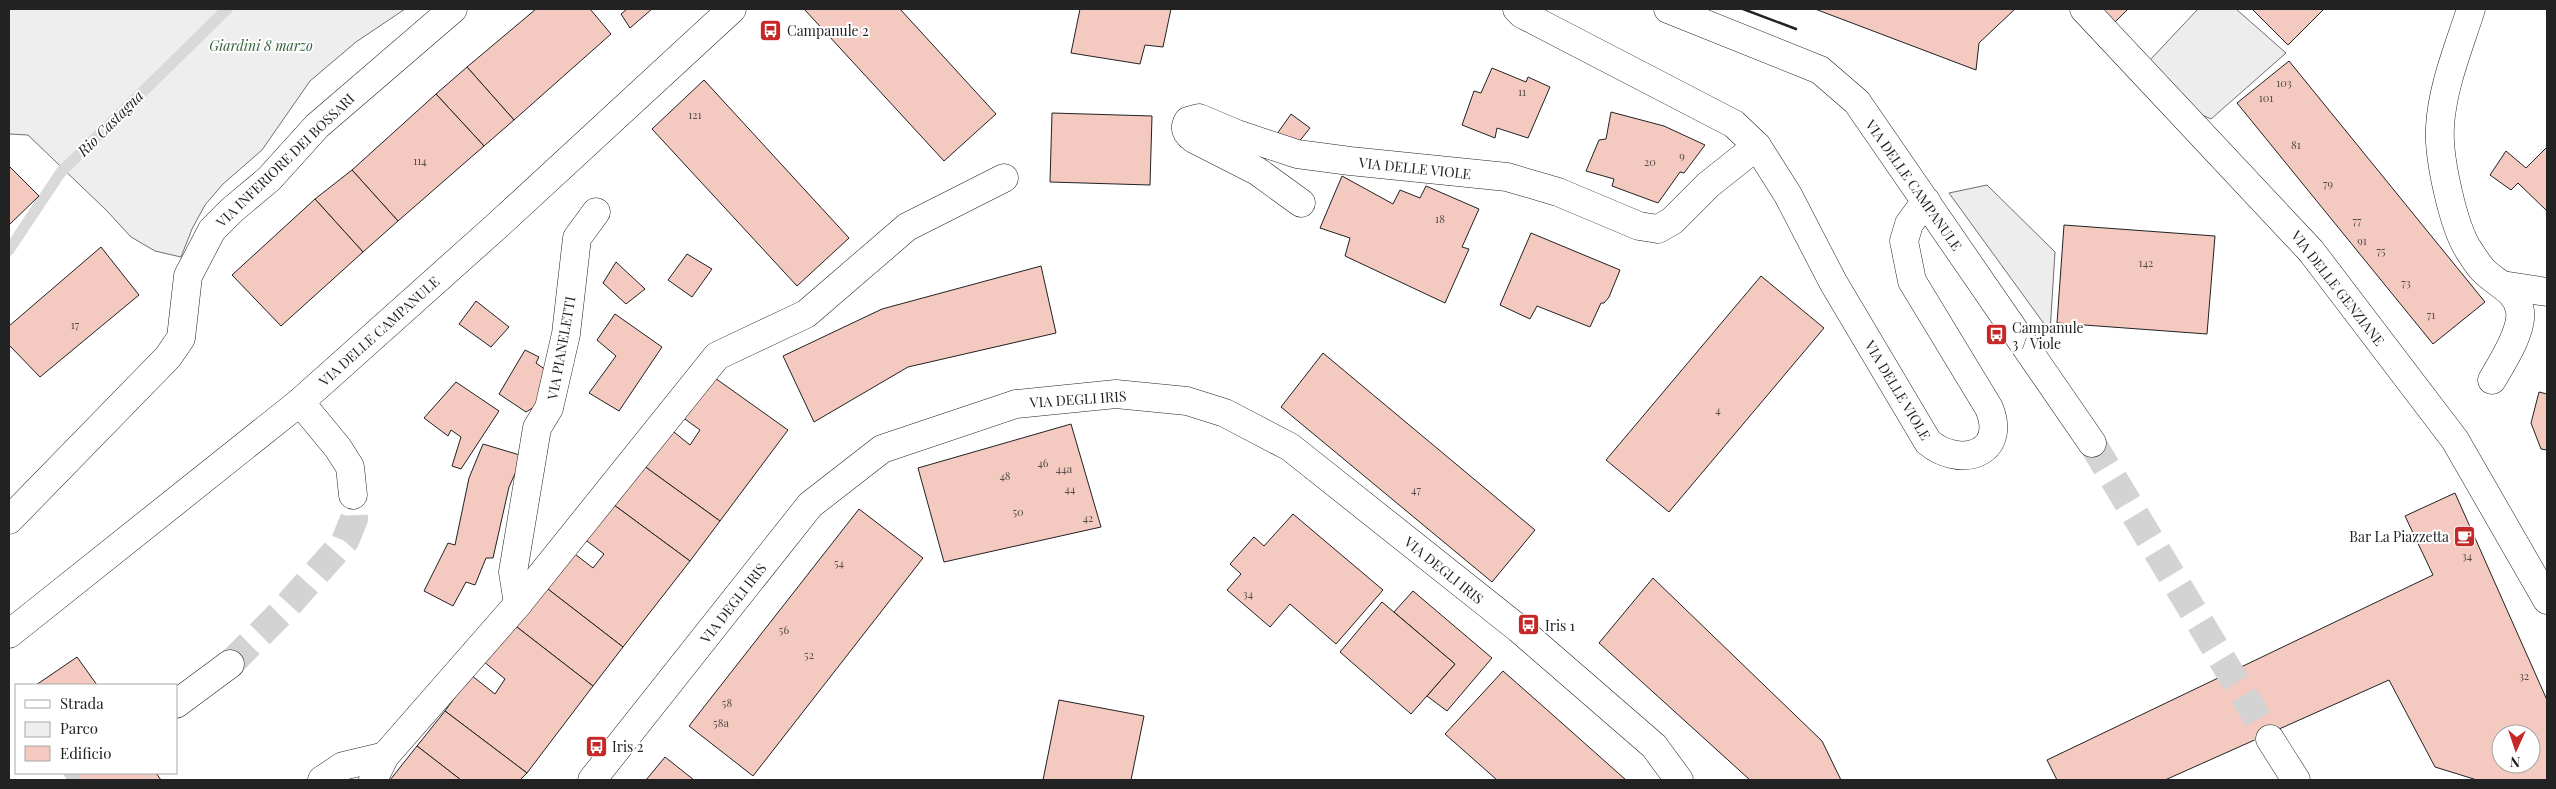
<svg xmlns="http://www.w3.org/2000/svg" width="2556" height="789" viewBox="0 0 2556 789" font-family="'Playfair Display',serif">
  <rect width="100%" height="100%" fill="#fff"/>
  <polygon fill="#eee" stroke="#6f6f6f" points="9,9 405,9 356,42 310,81 262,150 223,184 205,205 192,229 181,257 155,251 131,237 107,211 28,135 9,134"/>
  <g fill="#ededed" stroke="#6f6f6f">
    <polygon points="2198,9 2236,9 2286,53 2211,119 2174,102 2150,60"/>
    <polygon points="1987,185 2055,252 2050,332 1949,193"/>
  </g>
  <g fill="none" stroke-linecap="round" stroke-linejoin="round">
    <polyline stroke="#d9d9d9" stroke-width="11" points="9,250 61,172 227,9"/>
  </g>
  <g fill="#f3c9c0" stroke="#222" fill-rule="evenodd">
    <polygon points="536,9 590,9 611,34 514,120 467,67"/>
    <polygon points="627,9 652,9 630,28 621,14"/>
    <polygon points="804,9 900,9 996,114 944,161"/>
    <polygon points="1080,9 1171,9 1163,47 1145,45 1140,64 1071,53"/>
    <polygon points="1815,9 2015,9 1979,43 1976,70"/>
    <polygon points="2097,9 2128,9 2113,24"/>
    <polygon points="2252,9 2324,9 2288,45"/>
    <polygon points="2289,61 2485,302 2433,344 2237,103"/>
    <polygon points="467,67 514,120 484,146 436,94"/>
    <polygon points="1492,68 1526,82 1528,77 1550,87 1528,138 1497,128 1495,138 1462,125 1474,91 1481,93"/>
    <polygon points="704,80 849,238 797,286 652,129"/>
    <polygon points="436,94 484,146 398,221 352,170"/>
    <polygon points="1611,112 1664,126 1705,145 1684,173 1680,172 1658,203 1612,186 1614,179 1586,171 1599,140 1606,139"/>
    <polygon points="1052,113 1152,116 1150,185 1050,182"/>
    <polygon points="1291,114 1310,128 1294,148 1272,141"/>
    <polygon points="2547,147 2547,211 2518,183 2511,190 2490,175 2506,151 2526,168"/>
    <polygon points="9,166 39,196 9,225"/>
    <polygon points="352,170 398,221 363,252 315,199"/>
    <polygon points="1342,176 1393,204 1400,190 1420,198 1426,186 1479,209 1462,247 1469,249 1445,303 1345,256 1350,238 1320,228"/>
    <polygon points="315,199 363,252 281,326 232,275"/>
    <polygon points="2064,225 2215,236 2207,334 2057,323"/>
    <polygon points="1531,233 1620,270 1609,297 1604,303 1601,303 1590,327 1537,306 1530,319 1500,305"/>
    <polygon points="101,247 139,295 40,377 9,345 9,326"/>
    <polygon points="687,254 712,269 692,297 668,280"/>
    <polygon points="616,262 645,289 626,304 603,283"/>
    <polygon points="1041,266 1056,333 908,367 814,422 783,356 882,309"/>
    <polygon points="1761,276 1824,328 1669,512 1606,460"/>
    <polygon points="476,301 509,327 491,347 459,324"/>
    <polygon points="615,314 662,347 619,411 589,393 616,356 597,340"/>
    <polygon points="525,350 539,357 536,363 550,373 539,388 549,398 526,412 499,394"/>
    <polygon points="1323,353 1535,530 1492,582 1281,407"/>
    <polygon points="708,373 788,430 720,521 640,463 669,428 690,445 700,430 678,414"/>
    <polygon points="456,382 499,411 461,469 452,466 461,437 451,430 448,436 424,418"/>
    <polygon points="2539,392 2547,394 2547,450 2541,449 2531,423"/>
    <polygon points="1071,424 1101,527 944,562 918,468"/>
    <polygon points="483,444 523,456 509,487 493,558 486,558 475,585 466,582 453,606 424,591 448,543 455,545 469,478"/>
    <polygon points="640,463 720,521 690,561 610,502"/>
    <path d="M 2455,493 L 2547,700 L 2547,780 L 2477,780 L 2435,767 L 2389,680 L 2165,780 L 2057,780 L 2047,760 L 2433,575 L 2405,516 ZM 2501,734 L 2531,734 L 2531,764 L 2501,764 Z"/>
    <polygon points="610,502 690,561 623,647 544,586 571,551 593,568 604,554 583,538"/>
    <polygon points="859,509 923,558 753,776 689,726"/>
    <polygon points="1293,514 1383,590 1336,644 1290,604 1270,627 1227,590 1241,574 1230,564 1254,537 1264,546"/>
    <polygon points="1653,578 1822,741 1841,780 1750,780 1599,643"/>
    <polygon points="544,586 623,647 593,686 513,624"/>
    <polygon points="1413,591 1492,658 1447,711 1427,696 1455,664 1394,612"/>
    <polygon points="1382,602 1455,664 1411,714 1340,652"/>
    <polygon points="513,624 593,686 527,773 445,711 471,675 495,694 505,679 483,661"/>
    <polygon points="77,657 97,685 36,685"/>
    <polygon points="1503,671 1545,708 1626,780 1497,780 1445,734"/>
    <polygon points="1059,700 1144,716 1131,780 1043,780"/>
    <polygon points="445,711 527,773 520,780 461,780 417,746"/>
    <polygon points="417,746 461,780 390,780"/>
    <polygon points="665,757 694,780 646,780"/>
    <polygon points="65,773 156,773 161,780 70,780"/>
  </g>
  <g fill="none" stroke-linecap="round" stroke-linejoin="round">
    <g stroke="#d3d3d3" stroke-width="28" stroke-dasharray="28 14" stroke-linecap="butt">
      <polyline points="2092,443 2270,739"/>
      <polyline points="230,664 280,614 345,541 354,519 353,495"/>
      <polyline points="67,780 78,773"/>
    </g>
    <defs>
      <g id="minor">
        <polyline points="1668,9 1820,70 1857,102 2092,443"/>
        <polyline points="2084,9 2311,251 2455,440 2547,600"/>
        <path d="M 2471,9 C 2459,47 2442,87 2440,127 C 2438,156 2453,228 2470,252 C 2474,258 2478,265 2483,270 C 2496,284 2517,290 2520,311 C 2523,331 2502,363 2492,380"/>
        <path d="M 1757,146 L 1788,195 L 1833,282 L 1928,442 C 1960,469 2008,454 1989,408 L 1912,281 L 1904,241 L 1909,224 L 1926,201"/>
        <path d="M 1301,203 L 1257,171 L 1194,139 C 1187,134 1183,130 1188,121 L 1199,118 L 1237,134 L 1297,154 L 1350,161 L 1507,177 L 1558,192 L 1639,226 L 1658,229 L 1672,221 L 1708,185 L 1757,146 L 1734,124 L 1522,14 L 1517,9"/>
        <polyline points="2502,285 2547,292"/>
        <polyline points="300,402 338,448 350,467 353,495"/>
        <polyline points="9,520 168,357 181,338 188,276 212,230 232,210 269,179 317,126 453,9"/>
        <polyline points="518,604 513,572 537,428 549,408 566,334 577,238 596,212"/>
        <polyline points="9,634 300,402 499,224 732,9"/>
        <polyline points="176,704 230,664"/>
        <polyline points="2270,739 2296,780"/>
        <polyline points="322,780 343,766 385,756"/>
        <polyline points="373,780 385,756 518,604 717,356 806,314 907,227 1004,178"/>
        <polyline points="592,780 810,505 882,449 1016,404 1116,394 1187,401 1225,413 1290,447 1519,629 1654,746 1679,780"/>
      </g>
    </defs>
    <use href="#minor" stroke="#222" stroke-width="29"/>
    <use href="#minor" stroke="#fff" stroke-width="28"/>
    <polyline stroke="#222" stroke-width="2.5" points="1743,9 1796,29"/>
  </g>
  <defs>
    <symbol id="bus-square" viewBox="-11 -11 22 22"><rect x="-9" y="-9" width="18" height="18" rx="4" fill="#c62828" stroke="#fff"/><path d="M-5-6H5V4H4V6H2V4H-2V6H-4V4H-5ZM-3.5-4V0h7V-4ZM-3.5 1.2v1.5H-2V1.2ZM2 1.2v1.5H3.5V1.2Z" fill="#fff"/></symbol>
    <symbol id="cafe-square" viewBox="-11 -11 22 22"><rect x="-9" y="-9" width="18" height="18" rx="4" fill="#c62828" stroke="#fff"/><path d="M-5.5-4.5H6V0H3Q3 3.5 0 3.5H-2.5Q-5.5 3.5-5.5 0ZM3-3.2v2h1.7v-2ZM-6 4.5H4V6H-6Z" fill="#fff"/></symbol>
  </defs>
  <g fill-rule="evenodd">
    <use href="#bus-square" x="758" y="18" width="25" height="25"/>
    <use href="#bus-square" x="1984" y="322" width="25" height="25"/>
    <use href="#cafe-square" x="2452" y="524" width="25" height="25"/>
    <use href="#bus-square" x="1516" y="612" width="25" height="25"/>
    <use href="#bus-square" x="584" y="734" width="25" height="25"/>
  </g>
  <g text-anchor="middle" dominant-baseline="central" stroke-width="4" stroke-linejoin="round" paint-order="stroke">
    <g font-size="11" fill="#564c4a">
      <text x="2284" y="82">103</text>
      <text x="1522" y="91">11</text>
      <text x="2266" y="97">101</text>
      <text x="695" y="114">121</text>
      <text x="2296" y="144">81</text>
      <text x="1682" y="155">9</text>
      <text x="420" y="160">114</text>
      <text x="1650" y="161">20</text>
      <text x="2328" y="183">79</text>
      <text x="1440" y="218">18</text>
      <text x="2357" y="220">77</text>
      <text x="2362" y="240">91</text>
      <text x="2381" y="250">75</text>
      <text x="2146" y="262">142</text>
      <text x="2406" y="282">73</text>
      <text x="2431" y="314">71</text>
      <text x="75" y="324">17</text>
      <text x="1718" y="409">4</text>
      <text x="1043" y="462">46</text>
      <text x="1064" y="468">44a</text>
      <text x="1005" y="475">48</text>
      <text x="1070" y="488">44</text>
      <text x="1416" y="489">47</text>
      <text x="1018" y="511">50</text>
      <text x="1088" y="517">42</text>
      <text x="2467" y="555">34</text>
      <text x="839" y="562">54</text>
      <text x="1248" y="593">34</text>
      <text x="784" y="629">56</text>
      <text x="809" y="654">52</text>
      <text x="2524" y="675">32</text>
      <text x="727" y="702">58</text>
      <text x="721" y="722">58a</text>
    </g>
    <g font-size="14" fill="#222" stroke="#fff" text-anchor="start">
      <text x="787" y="30">Campanule 2</text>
      <text x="2012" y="327">Campanule<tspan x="2012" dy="16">3 / Viole</tspan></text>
      <text x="2449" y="536" text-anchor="end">Bar La Piazzetta</text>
      <text x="1545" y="625">Iris 1</text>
      <text x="612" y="746">Iris 2</text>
    </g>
    <g font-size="14" font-style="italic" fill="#2f5e38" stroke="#fff">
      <text x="261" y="45">Giardini 8 marzo</text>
    </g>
    <g font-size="14" fill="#222" stroke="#fff">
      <text transform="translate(285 160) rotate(-44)">VIA INFERIORE DEI BOSSARI</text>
      <text transform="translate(1415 168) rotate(6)">VIA DELLE VIOLE</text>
      <text transform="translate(1914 185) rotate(55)">VIA DELLE CAMPANULE</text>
      <text transform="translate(2338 288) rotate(52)">VIA DELLE GENZIANE</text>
      <text transform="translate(379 331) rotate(-42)">VIA DELLE CAMPANULE</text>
      <text transform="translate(561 348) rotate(-80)">VIA PIANELETTI</text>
      <text transform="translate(1898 390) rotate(59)">VIA DELLE VIOLE</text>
      <text transform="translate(1078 399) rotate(-4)">VIA DEGLI IRIS</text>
      <text transform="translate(1444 570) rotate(39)">VIA DEGLI IRIS</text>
      <text transform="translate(733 603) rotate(-52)">VIA DEGLI IRIS</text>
    </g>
    <g font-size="15" font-style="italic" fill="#222" stroke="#fff">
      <text transform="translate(110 123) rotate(-45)">Rio Castagna</text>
    </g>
  </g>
  <rect width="2556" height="789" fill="none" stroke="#222222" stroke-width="20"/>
  <rect x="15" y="684" width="162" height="90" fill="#ffffff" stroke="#a7a7a7"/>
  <rect x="25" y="700" width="25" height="8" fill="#ffffff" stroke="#a7a7a7"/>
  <text x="60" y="709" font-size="15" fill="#222222">Strada</text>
  <rect x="25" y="722" width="25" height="15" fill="#eeeeee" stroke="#a7a7a7"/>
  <text x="60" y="734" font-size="15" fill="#222222">Parco</text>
  <rect x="25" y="746" width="25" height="15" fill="#f3c9c0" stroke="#a7a7a7"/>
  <text x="60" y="759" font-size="15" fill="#222222">Edificio</text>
  <g transform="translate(2516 749) rotate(183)"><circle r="24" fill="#ffffff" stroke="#a7a7a7"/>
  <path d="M0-4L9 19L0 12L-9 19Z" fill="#c62828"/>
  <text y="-8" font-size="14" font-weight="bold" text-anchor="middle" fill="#222222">N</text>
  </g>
</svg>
